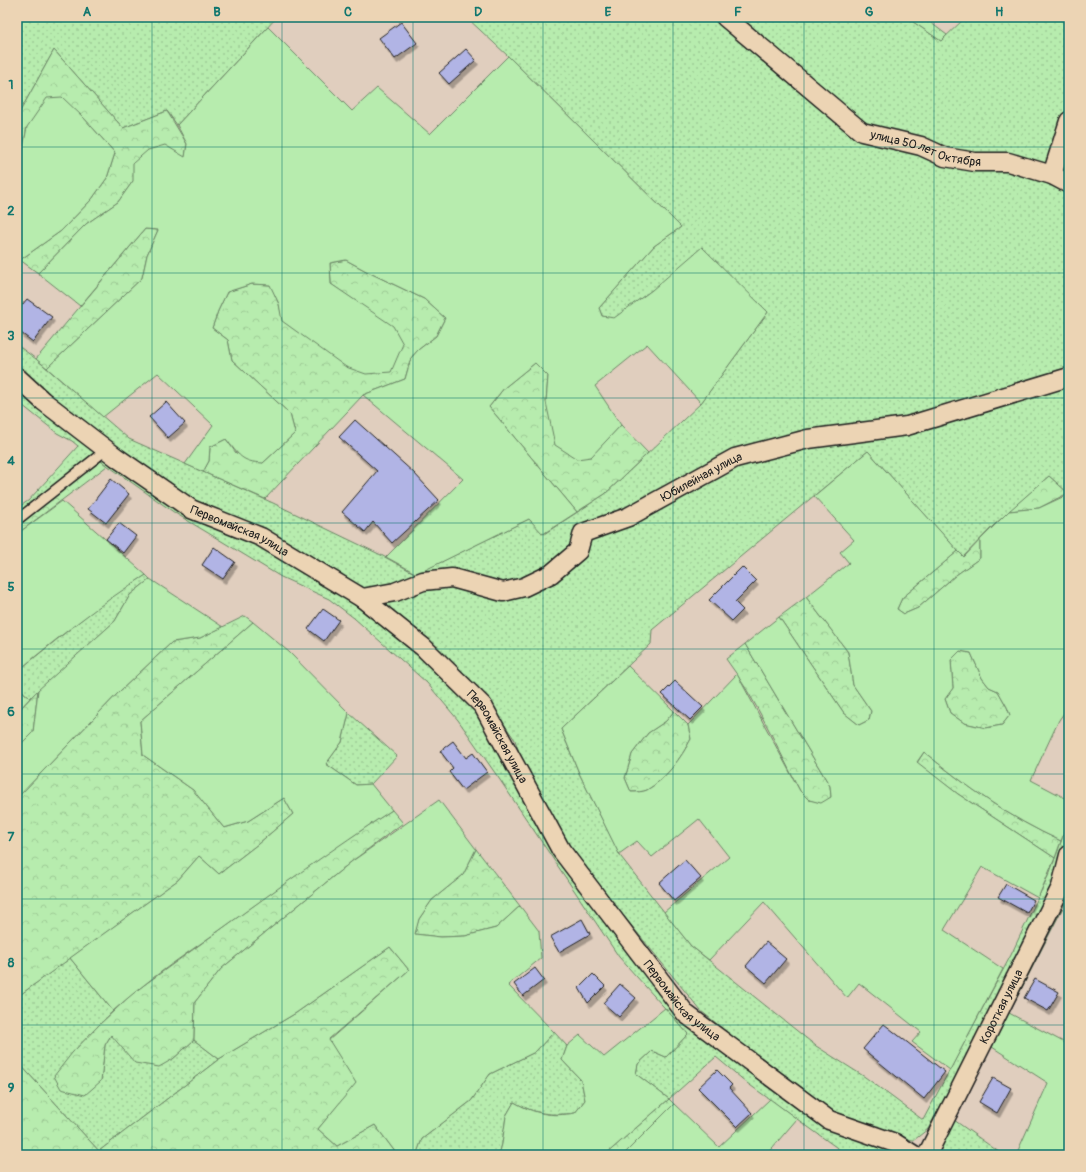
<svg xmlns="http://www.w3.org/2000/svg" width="1086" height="1172" viewBox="0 0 1086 1172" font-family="Pangolin,sans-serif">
  <defs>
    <pattern id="grass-dots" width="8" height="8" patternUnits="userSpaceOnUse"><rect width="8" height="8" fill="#b7ecae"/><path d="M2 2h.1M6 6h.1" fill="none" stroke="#9dca95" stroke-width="1.8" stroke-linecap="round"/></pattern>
    <pattern id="forest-crowns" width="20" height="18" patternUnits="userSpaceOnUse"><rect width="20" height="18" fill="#b7ecae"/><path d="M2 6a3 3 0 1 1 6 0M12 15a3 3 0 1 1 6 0" fill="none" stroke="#9dca95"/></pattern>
    <filter id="shadow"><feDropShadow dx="2.5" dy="4.5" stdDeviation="0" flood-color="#0004"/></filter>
  </defs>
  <rect width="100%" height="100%" fill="#e0cebe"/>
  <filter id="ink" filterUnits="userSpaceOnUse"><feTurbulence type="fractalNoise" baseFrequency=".025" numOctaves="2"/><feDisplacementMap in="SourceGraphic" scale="8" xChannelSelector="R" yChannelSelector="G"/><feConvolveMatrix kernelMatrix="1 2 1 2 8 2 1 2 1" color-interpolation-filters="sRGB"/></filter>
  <g filter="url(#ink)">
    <g fill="url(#grass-dots)" stroke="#6a8465">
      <polygon points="17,17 277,17 177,125 167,111 123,128 54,50 17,117"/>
      <path d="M 466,17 L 906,17 L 941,41 L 966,17 L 1069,17 L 1069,494 L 1049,476 L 994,525 L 963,557 L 868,451 L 652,630 L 651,644 L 561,729 L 579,773 L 621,857 L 691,946 L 816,1046 L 865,1077 L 923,1120 L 1011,955 L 1050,872 L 1069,820 C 1069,868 1039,916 1018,958 C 989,1016 959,1072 928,1129 L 914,1140 L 903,1139 L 841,1115 L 806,1096 L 701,1011 L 592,877 L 552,821 L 523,764 L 515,740 L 488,701 L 423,639 L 178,493 L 17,371 L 17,345 L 36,359 L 129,439 L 273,503 L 381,555 L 416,574 L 529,519 L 544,534 L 605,494 L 701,403 L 768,312 L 652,290 L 614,319 L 602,316 L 599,308 L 654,246 L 681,227 L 508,56 Z"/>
      <polygon points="17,383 99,451 17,516 17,508 28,501 78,446 72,441 57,433 17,401"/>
      <polygon points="106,458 260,541 359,604 420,653 478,710 682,1016 746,1065 906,1155 847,1155 747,1083 716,1057 669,1099 636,1074 638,1064 652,1051 666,1057 688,1034 619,957 500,780 458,720 427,683 354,618 329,599 281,577 175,513 101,461"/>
      <path d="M 146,575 L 150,579 L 130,595 L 115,621 L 30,698 C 20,690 15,683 19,670 L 106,600 Z"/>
      <polygon points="349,713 397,756 371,784 356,785 326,764 342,742"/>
      <polygon points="1069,879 1069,896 954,1120 1003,1155 942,1155 943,1136"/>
      <polygon points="70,958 113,1011 72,1053 101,1081 105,1045 111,1035 173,1059 194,1040 219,1059 99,1151 17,1061 17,997"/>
      <path d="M 554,1032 L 567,1046 L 562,1060 L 581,1080 L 585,1100 L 575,1113 C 551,1116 535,1114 514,1102 L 506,1116 L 502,1144 L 499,1155 L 396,1155 L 396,1153 L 417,1152 L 422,1139 L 471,1101 L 490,1074 L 535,1052 Z"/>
    </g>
    <g fill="url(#forest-crowns)" stroke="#6a8465">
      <polygon points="906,17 923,17 947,35 941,41"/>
      <polygon points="54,50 123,128 167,111 187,144 185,158 133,181 118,202 86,224 38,273 20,260 61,231 92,199 107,178 115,153 83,117 27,127 22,153 17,165 17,117"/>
      <polygon points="145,229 158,230 147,255 142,278 47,368 36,359"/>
      <polygon points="346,260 370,273 424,299 445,318 436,336 418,350 411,358 405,379 363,395 265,499 203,472 209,461 210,447 226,439 236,453 263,463 295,433 290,414 232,360 228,340 212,328 218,311 227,292 252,284 271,285 279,304 283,321 312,341 358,303 331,284 330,263"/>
      <polygon points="535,363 548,376 546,402 590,457 621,425 648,453 605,494 577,512 489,407 504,388"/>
      <polygon points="101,461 107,466 17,534 17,527 72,482"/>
      <polygon points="1049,476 1068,493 1039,508 1009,511"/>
      <polygon points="980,540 980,558 956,575 918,608 904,614 897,609 902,598 958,551 964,557"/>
      <polygon points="806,597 848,652 853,685 871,711 869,720 859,725 844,713 779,617"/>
      <polygon points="245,616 253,622 140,721 143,755 193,790 224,828 248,821 284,798 293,814 258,844 219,874 199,856 178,880 17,997 17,798 120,691 172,642 200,638"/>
      <path d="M 745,644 L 830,786 L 831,797 L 822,804 L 809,800 L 800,791 C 777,747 756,699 726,659 Z"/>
      <polygon points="960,651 971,653 982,678 989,687 998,691 1007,707 1010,715 1002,725 986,728 964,723 950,713 945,699 953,688 951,660"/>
      <polygon points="38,690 33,732 17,748 18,711"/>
      <path d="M 674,711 L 688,725 L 691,739 C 681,758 666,779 647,790 C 643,792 636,792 631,792 L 625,778 L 632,754 L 648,733 L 666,721 Z"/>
      <path d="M 924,752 C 969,788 1008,817 1061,841 L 1055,858 L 958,794 L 917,763 Z"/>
      <polygon points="392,810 403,823 351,862 221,969 195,1002 194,1040 173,1059 159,1067 135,1063 111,1035 105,1045 101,1081 85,1095 61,1089 54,1076 72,1053 99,1025 133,993 322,856"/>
      <polygon points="476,849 520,906 496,928 465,936 441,937 414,934 419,919 432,900 463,875"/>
      <polygon points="390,947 409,970 329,1039 357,1083 318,1129 337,1146 375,1125 396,1153 396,1155 17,1155 17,1061 99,1151 219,1059 296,1013"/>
      <polygon points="669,1099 674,1104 623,1155 605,1155"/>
    </g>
    <g fill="#b7ecae" stroke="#6a8465" fill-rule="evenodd">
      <path d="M 268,27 L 352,111 L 377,88 L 430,134 L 508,56 L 681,227 L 654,246 L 599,308 L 602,316 L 614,318 L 652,290 L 702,247 L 768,312 L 701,403 L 647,344 L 595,386 L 621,425 L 591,457 L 577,459 L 555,445 L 546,402 L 548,376 L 535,363 L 504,388 L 489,407 L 577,512 L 543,534 L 529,519 L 417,574 L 386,557 L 463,479 L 363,395 L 405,379 L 411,358 L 418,350 L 436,336 L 445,318 L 424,299 L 370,273 L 346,260 L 330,263 L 331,284 L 393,326 L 403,344 L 391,372 L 366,374 L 346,367 L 282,321 L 279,304 L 270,285 L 252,284 L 227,292 L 218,311 L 212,328 L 228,340 L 232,360 L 290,414 L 295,433 L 263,463 C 241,462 239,455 226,439 L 210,447 L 209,461 L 203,472 L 185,464 L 213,425 L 158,373 L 103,417 L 47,368 L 142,278 L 147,255 L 158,230 L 145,229 L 80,306 L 38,273 L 86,224 L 118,202 L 133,181 L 133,163 L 148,150 L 165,145 L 185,157 L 187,144 L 177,125 Z"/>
      <polygon points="62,97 83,117 115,153 107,178 92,199 61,231 20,260 17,257 17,165 22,153 27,127 47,98"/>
      <path d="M 868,451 L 958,551 L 902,598 L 897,609 L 904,614 L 918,608 L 956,575 L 980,558 L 980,540 L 1009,511 L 1039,508 L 1069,494 L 1069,706 L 1059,720 L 1031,780 L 1069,800 L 1069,820 L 1061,841 C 1008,817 969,788 924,752 L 917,762 L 958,794 L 1055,858 L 1038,898 L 982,867 L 944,930 L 1003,969 L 950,1070 L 912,1042 L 921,1032 L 859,983 L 847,998 L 764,902 L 709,960 L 691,946 L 664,912 L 729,857 L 699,819 L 652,857 L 637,841 L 619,854 L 579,773 L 561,729 L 628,666 L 674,711 L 666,721 L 648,733 L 632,754 L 625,778 L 631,792 C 636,792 643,792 647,790 C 666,779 681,758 691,739 L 688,725 L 737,674 L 800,791 L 809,800 L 821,803 L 831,797 L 830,786 L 745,644 L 779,617 L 844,713 L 859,725 L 869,720 L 871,711 L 853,685 L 848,652 L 806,597 L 849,563 L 840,552 L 854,540 L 814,496 ZM 960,651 L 971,653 L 982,678 L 989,687 L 998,691 L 1007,707 L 1010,715 L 1002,725 L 986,728 L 964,723 L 950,713 L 945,699 L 953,688 L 951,660 Z"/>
      <path d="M 62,501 L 146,575 C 101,603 60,636 19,670 L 17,676 L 19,670 L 17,665 L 17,534 Z"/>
      <polygon points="150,579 223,627 200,638 172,642 120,691 17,798 17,748 33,732 38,690 115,621 130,595"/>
      <path d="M 253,622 L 289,652 L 349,713 L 342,742 L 326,764 L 356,785 L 371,784 L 392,810 C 334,848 277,889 220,930 C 183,956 146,981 113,1011 L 70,958 L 178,880 L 199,856 L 219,874 L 258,844 L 293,814 L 284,798 L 248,821 L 224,828 L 193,790 L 143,755 L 140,721 Z"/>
      <polygon points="17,682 23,692 30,698 18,711 17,728"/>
      <polygon points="439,800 476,849 463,875 432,900 419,919 415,934 441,937 465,936 496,928 520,906 539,931 541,958 508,985 554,1032 535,1052 490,1074 471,1101 422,1139 417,1153 396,1153 375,1125 337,1146 318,1129 356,1083 329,1040 409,970 390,947 296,1013 219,1059 194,1040 195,1002 221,969 351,862"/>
      <path d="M 665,1008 L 688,1034 L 666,1057 L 652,1051 L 638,1064 L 636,1074 L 669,1099 L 605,1155 L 499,1155 L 502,1144 L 506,1116 L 514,1102 C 535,1114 551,1117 575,1113 L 585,1100 L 581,1080 L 562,1060 L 567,1046 L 580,1035 L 604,1057 Z"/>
      <polygon points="1009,1013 1069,1045 1069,1155 1016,1155 1048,1083 992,1047"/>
      <polygon points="770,1099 797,1119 766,1155 623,1155 674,1104 719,1147"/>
    </g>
    <g fill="#b1b4e5" stroke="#1c1c1c" filter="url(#shadow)">
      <polygon points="401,22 417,43 395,59 379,38"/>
      <polygon points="466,49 476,60 449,84 439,73"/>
      <polygon points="27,299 52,317 33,342 17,330 17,311"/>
      <polygon points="166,402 185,423 168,438 149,417"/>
      <polygon points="355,420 414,473 439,500 392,543 373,522 365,532 342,512 377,471 339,437"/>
      <polygon points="111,479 129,494 106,523 88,509"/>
      <polygon points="119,523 136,536 123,553 106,539"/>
      <polygon points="214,547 235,562 223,579 202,565"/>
      <polygon points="742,567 756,581 735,602 743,610 732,621 709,600"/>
      <polygon points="323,609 339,620 324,641 308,629"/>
      <polygon points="675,681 703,707 690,720 662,694"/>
      <polygon points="453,741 466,758 473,753 487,772 463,790 449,772 453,768 440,751"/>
      <polygon points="685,860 701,878 674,901 659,883"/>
      <polygon points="1006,884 1034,900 1027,913 998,897"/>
      <polygon points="582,919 590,934 559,952 550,937"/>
      <polygon points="766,942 786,959 766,983 746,966"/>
      <polygon points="535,968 544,980 523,996 514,984"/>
      <polygon points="593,974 605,986 588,1003 579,988"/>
      <polygon points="1035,979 1059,992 1048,1011 1024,998"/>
      <polygon points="620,984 636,998 619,1017 603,1003"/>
      <polygon points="884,1024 945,1072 924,1099 863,1049"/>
      <polygon points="717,1070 732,1085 729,1088 752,1113 737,1127 698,1088"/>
      <polygon points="993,1078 1011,1088 997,1113 979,1102"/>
    </g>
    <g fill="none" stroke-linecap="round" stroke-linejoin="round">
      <defs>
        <polyline id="lane" points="17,520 106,450"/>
        <g id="street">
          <path id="s1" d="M 725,17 L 862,132 L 921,146 L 945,157 L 975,162 L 1008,162 L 1052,175 L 1069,184"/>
          <polyline points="1052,175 1069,121"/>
          <path id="s2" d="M 17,377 L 43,401 L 116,457 L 191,509 L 261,537 L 362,598 L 423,647 L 483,706 L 561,850 L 686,1014 L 829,1120 L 895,1143 L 914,1155"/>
          <path id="s3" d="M 362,598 L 395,592 L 423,581 L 452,578 L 503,592 L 524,587 L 551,574 L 578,551 L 583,533 L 628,517 L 735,458 L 808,439 L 907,426 L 1069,377"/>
          <path id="s4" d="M 927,1155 L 1061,887 L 1069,855"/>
        </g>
      </defs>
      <use href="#lane" stroke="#1c1c1c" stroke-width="12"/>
      <use href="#street" stroke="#1c1c1c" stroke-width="21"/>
      <use href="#lane" stroke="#ecd4b4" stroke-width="9"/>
      <use href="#street" stroke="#ecd4b4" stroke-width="18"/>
    </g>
  </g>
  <path fill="none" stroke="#0f766e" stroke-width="1" stroke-opacity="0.55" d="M 152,17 L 152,1155M 282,17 L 282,1155M 413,17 L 413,1155M 543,17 L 543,1155M 673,17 L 673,1155M 804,17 L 804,1155M 934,17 L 934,1155M 17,147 L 1069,147M 17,273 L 1069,273M 17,398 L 1069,398M 17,523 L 1069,523M 17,649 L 1069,649M 17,774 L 1069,774M 17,899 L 1069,899M 17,1025 L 1069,1025"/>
  <g text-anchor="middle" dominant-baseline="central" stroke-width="3" stroke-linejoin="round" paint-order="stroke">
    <g font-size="12" fill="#1c1c1c" stroke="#ecd4b4">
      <text stroke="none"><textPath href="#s1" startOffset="245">улица 50 лет Октября</textPath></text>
      <text stroke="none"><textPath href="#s3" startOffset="383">Юбилейная улица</textPath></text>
      <text stroke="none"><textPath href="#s2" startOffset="272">Первомайская улица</textPath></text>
      <text stroke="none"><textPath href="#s2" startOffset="608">Первомайская улица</textPath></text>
      <text stroke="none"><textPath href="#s2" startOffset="932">Первомайская улица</textPath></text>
      <text stroke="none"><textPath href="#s4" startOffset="166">Короткая улица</textPath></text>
    </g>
  </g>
  <rect width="1086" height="1172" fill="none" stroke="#ecd4b4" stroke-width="44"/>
  <rect x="22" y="22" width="1042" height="1128" fill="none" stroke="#0f766e" stroke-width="1.5"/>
  <g font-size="13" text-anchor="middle" font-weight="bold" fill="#0f766e">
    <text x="87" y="16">A</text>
    <text x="217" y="16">B</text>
    <text x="348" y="16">C</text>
    <text x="478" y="16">D</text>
    <text x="608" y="16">E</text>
    <text x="738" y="16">F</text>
    <text x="869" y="16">G</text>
    <text x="999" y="16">H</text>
    <text x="11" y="89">1</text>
    <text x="11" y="215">2</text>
    <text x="11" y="340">3</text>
    <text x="11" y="465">4</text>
    <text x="11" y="591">5</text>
    <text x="11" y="716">6</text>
    <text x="11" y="841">7</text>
    <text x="11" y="967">8</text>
    <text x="11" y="1092">9</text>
  </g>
</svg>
